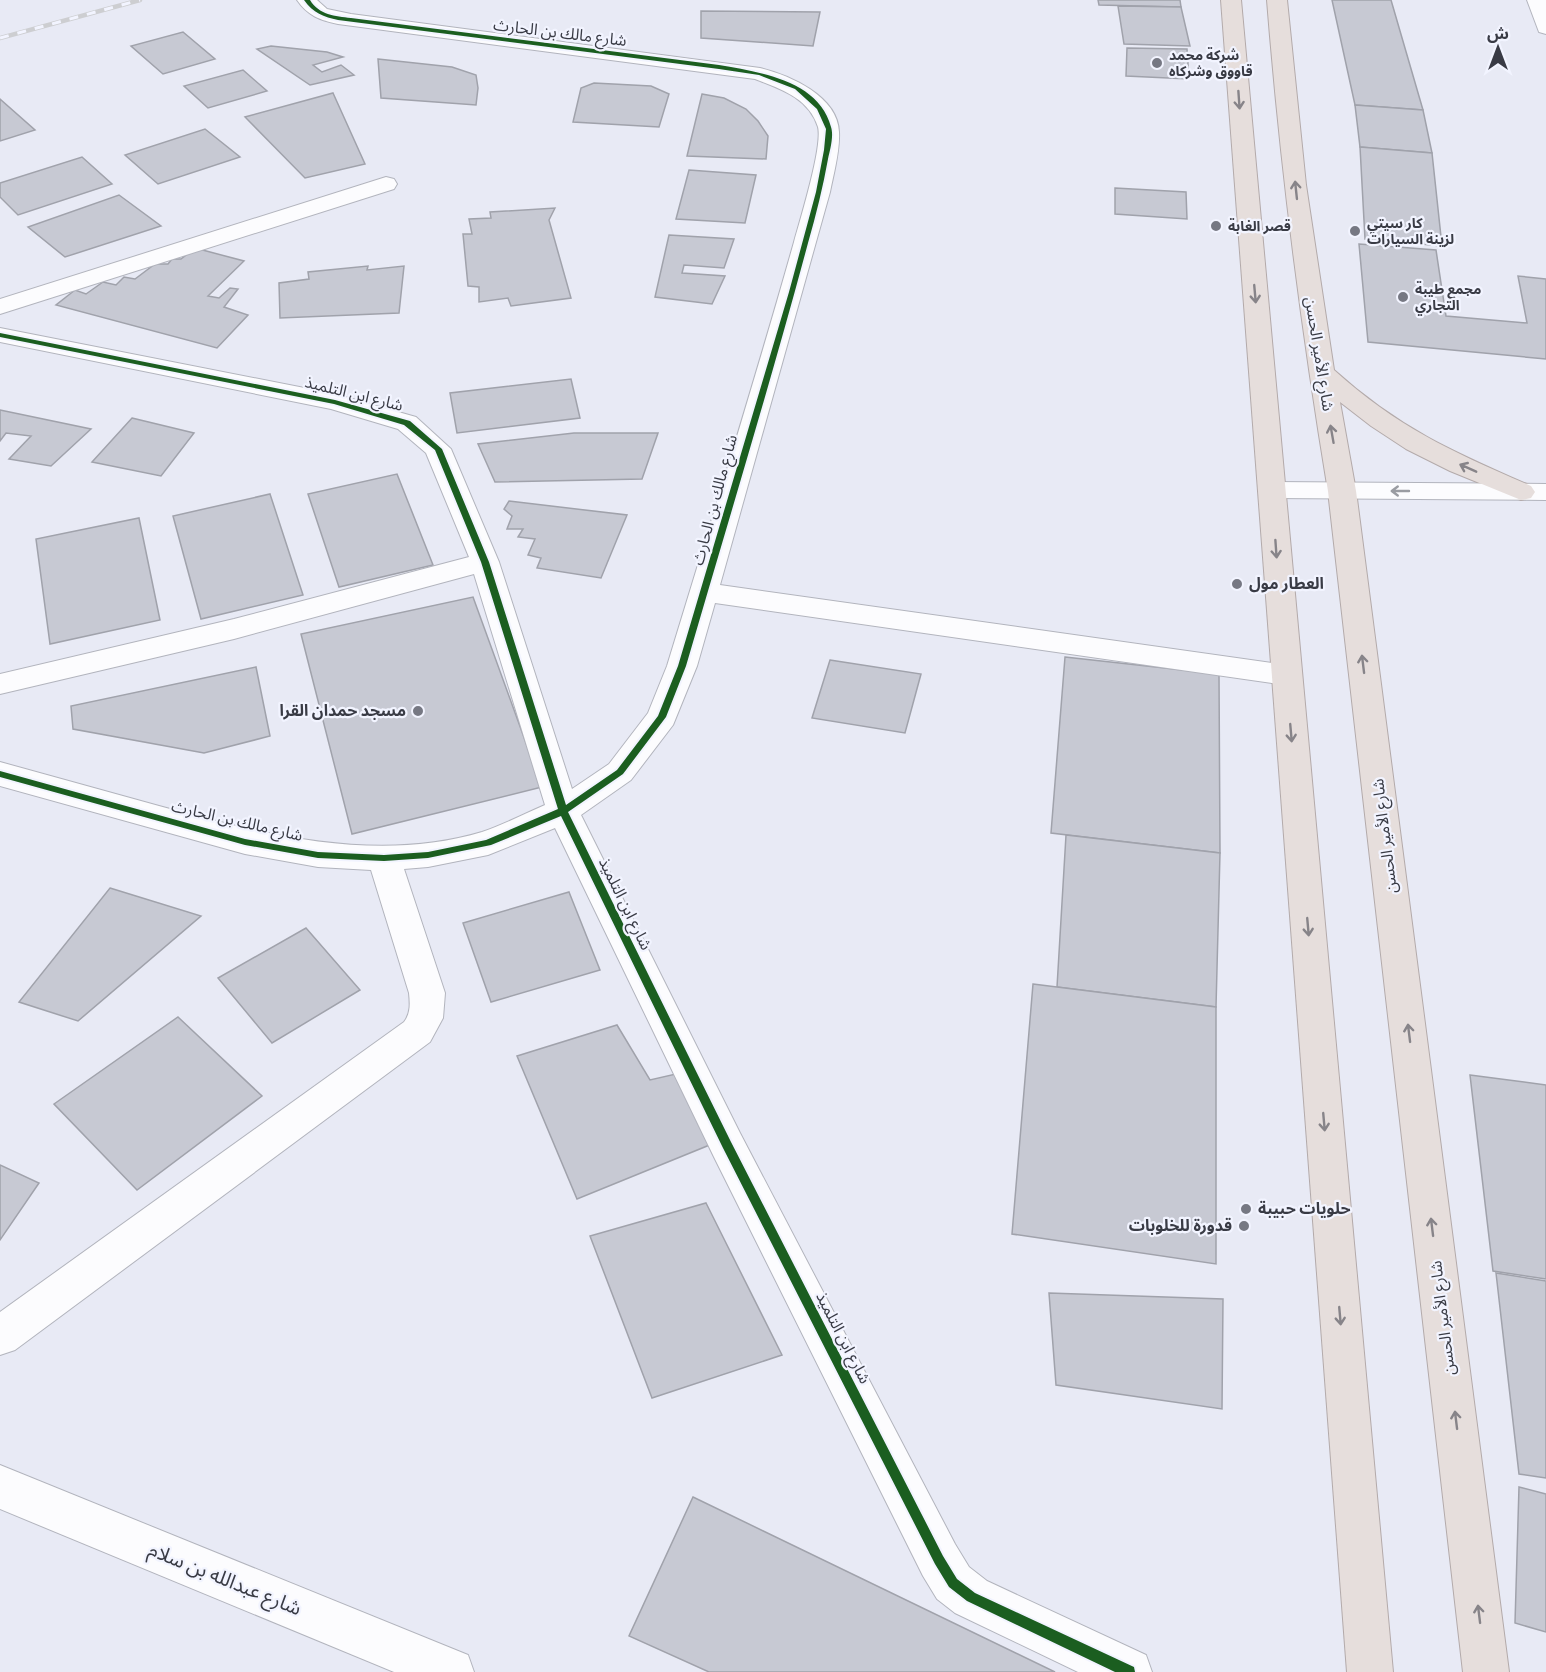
<svg xmlns="http://www.w3.org/2000/svg" width="1546" height="1672" viewBox="0 0 1546 1672" font-family="Signika,'Noto Sans Arabic',sans-serif">
  <rect width="100%" height="100%" fill="#e8eaf5"/>
  <g fill="#c7c9d3" stroke="#a0a2ab" stroke-width="1.5">
    <polygon points="1098,0 1180,0 1181,7 1099,5"/>
    <polygon points="1332,0 1391,0 1423,110 1355,105"/>
    <polygon points="1118,6 1181,7 1190,46 1124,44"/>
    <polygon points="701,11 820,12 813,46 701,38"/>
    <polygon points="183,32 215,59 163,74 131,46"/>
    <polygon points="271,46 327,52 343,57 313,65 322,72 341,65 354,75 310,85 257,49"/>
    <polygon points="1127,48 1187,49 1189,79 1126,76"/>
    <polygon points="378,59 452,67 476,75 478,88 476,105 381,98"/>
    <polygon points="243,70 267,91 208,108 184,86"/>
    <polygon points="594,83 651,86 669,94 659,127 573,122 581,88"/>
    <polygon points="333,93 365,164 305,178 245,117"/>
    <polygon points="702,94 724,98 746,109 758,121 768,136 766,159 687,156"/>
    <polygon points="0,99 35,130 0,141"/>
    <polygon points="1355,105 1423,110 1432,153 1360,147"/>
    <polygon points="205,129 240,157 158,184 125,155"/>
    <polygon points="1360,147 1432,153 1442,246 1365,239"/>
    <polygon points="82,157 112,184 18,215 0,197 0,183"/>
    <polygon points="689,170 756,175 745,223 676,219"/>
    <polygon points="1115,188 1186,192 1187,219 1115,214"/>
    <polygon points="119,195 161,226 65,257 28,227"/>
    <polygon points="555,208 549,220 571,298 511,306 508,298 479,302 479,287 468,286 463,234 472,234 469,219 491,218 490,212"/>
    <polygon points="669,235 734,239 724,268 684,265 682,273 725,276 712,304 655,297"/>
    <polygon points="1359,244 1436,250 1446,316 1527,323 1518,276 1546,279 1546,359 1368,342"/>
    <polygon points="195,248 244,261 208,296 219,298 230,288 238,289 224,307 248,315 217,348 56,305 75,290 86,294 103,282 116,285 124,277 135,279 155,264 168,264 172,259 181,259"/>
    <polygon points="368,266 367,270 404,266 399,313 280,318 279,283 309,279 308,272"/>
    <polygon points="571,379 580,418 457,433 450,393"/>
    <polygon points="0,410 91,429 51,466 9,459 31,436 6,433 0,441"/>
    <polygon points="132,418 194,433 161,476 92,462"/>
    <polygon points="574,433 658,433 642,479 495,482 478,444"/>
    <polygon points="397,474 433,565 339,587 308,494"/>
    <polygon points="270,494 303,595 201,619 173,516"/>
    <polygon points="509,501 627,515 601,578 537,568 541,558 528,555 535,539 518,537 523,529 507,529 512,516 504,509"/>
    <polygon points="139,518 160,620 50,644 36,539"/>
    <polygon points="473,597 542,787 352,834 301,634"/>
    <polygon points="1065,657 1219,674 1220,853 1051,833"/>
    <polygon points="830,660 921,674 905,733 812,718"/>
    <polygon points="256,667 270,736 204,753 73,729 71,706"/>
    <polygon points="1066,835 1220,853 1216,1007 1057,987"/>
    <polygon points="110,888 201,916 78,1021 19,1002"/>
    <polygon points="569,892 600,970 491,1002 463,923"/>
    <polygon points="306,928 360,990 272,1043 218,978"/>
    <polygon points="1033,984 1216,1007 1216,1264 1012,1234"/>
    <polygon points="178,1017 262,1096 137,1190 54,1104"/>
    <polygon points="617,1025 650,1080 680,1073 712,1144 577,1199 517,1056"/>
    <polygon points="1470,1075 1546,1085 1546,1279 1493,1271"/>
    <polygon points="0,1165 39,1183 0,1240"/>
    <polygon points="706,1203 782,1355 652,1398 590,1236"/>
    <polygon points="1496,1273 1546,1281 1546,1478 1519,1474"/>
    <polygon points="1049,1293 1223,1299 1222,1409 1056,1385"/>
    <polygon points="1519,1487 1546,1494 1546,1632 1515,1623"/>
    <polygon points="693,1497 1055,1672 709,1672 629,1636"/>
  </g>
  <g fill="none" stroke-linecap="round" stroke-linejoin="round">
    <defs>
      <g id="minor">
        <path d="M 297,0 L 317,0 L 327,9 L 351,14 L 760,68 C 789,75 838,96 839,132 C 840,151 834,172 830,192 L 720,585 L 1286,665 L 1297,668 L 1301,675 L 1297,682 L 1286,685 L 715,603 L 697,666 L 673,725 L 631,780 L 581,815 L 740,1133 L 955,1544 L 969,1567 L 987,1581 L 1146,1655 L 1152,1672 L 1078,1672 L 955,1613 L 937,1599 L 923,1576 L 714,1157 L 555,828 L 488,855 L 428,867 L 404,869 L 445,993 L 443,1018 L 430,1042 L 15,1350 L 0,1355 L 0,1312 L 404,1022 C 411,1013 410,1003 409,993 L 371,870 L 318,867 L 245,854 L 0,786 L 0,762 C 53,777 106,791 159,806 C 263,834 375,864 482,832 C 503,825 524,814 545,805 L 474,574 L 234,639 L 0,694 L 0,674 L 234,619 L 469,557 L 426,453 L 398,429 L 331,409 L 0,342 L 0,328 L 335,394 L 416,417 L 451,449 L 499,562 L 572,789 L 609,764 L 648,713 L 667,666 C 710,525 754,384 794,242 C 800,220 823,146 818,127 C 809,98 781,89 755,79 L 338,24 C 320,20 308,16 297,0 Z"/>
        <polygon points="1527,0 1546,0 1546,34 1539,32"/>
        <polygon points="386,177 394,179 397,184 394,189 0,314 0,299"/>
        <polygon points="1272,482 1546,484 1546,500 1272,498 1262,496 1258,490 1262,484"/>
      </g>
      <polygon id="tertiary" points="0,1465 468,1655 474,1672 394,1672 0,1509"/>
      <g id="trunk">
        <polygon points="1221,0 1241,0 1393,1672 1347,1672"/>
        <path d="M 1267,0 L 1287,0 L 1306,185 L 1334,370 C 1398,428 1453,452 1531,486 L 1535,492 L 1531,498 L 1521,500 L 1450,471 L 1406,449 L 1371,426 L 1340,402 L 1356,491 L 1509,1672 L 1463,1672 L 1328,491 C 1301,328 1280,165 1267,0 Z"/>
      </g>
    </defs>
    <use href="#minor" stroke="#b2b4bd" stroke-width="2"/>
    <use href="#tertiary" stroke="#b2b4bd" stroke-width="2"/>
    <use href="#trunk" stroke="#b3aaaa" stroke-width="2"/>
    <use href="#minor" fill="#fcfcfe" fill-rule="evenodd"/>
    <use href="#tertiary" fill="#fcfcfe" fill-rule="evenodd"/>
    <use href="#trunk" fill="#e6dedc" fill-rule="evenodd"/>
    <defs>
      <polyline id="rail" points="0,38 140,0"/>
    </defs>
    <use href="#rail" stroke="#cdced1" stroke-width="4.5"/>
    <use href="#rail" stroke="#f2f4ff" stroke-width="3" stroke-dasharray="9" stroke-linecap="butt"/>
    <defs>
      <path id="cycleway" d="M 304,0 L 310,0 C 319,15 335,16 351,18 L 719,65 C 759,72 819,80 831,127 C 834,136 830,150 828,159 C 823,187 816,215 808,243 C 770,385 727,525 686,666 L 666,717 L 623,774 L 568,812 L 731,1142 L 943,1556 L 957,1579 L 975,1593 L 1134,1667 L 1135,1672 L 1115,1672 L 967,1601 L 949,1587 L 935,1564 L 723,1148 L 561,816 L 491,845 L 428,858 L 384,861 L 318,858 L 245,845 L 0,777 L 0,771 L 245,839 L 318,852 L 384,855 L 428,852 L 486,840 L 558,809 L 481,562 L 435,450 L 404,425 L 334,404 L 0,337 L 0,333 L 335,400 L 410,421 L 442,449 L 489,562 L 566,805 L 617,770 L 658,716 L 678,666 L 789,292 L 816,192 L 824,150 L 826,129 L 817,109 L 795,89 L 759,75 L 719,69 L 338,20 C 324,17 313,13 304,0 Z"/>
    </defs>
    <use href="#cycleway" stroke="#f2f4ff" stroke-width="4"/>
    <use href="#cycleway" fill="#1b5e20" fill-rule="evenodd"/>
  </g>
  <defs><path id="oneway-shaft" d="M-6 0H5M1.5-3L5.5 0L1.5 3" fill="none" stroke-width="1.6" stroke-linecap="round" stroke-linejoin="round" transform="scale(1.5)"/></defs>
  <g stroke="#878489">
    <use href="#oneway-shaft" transform="translate(1239 100) rotate(86)"/>
    <use href="#oneway-shaft" transform="translate(1296 190) rotate(-96)"/>
    <use href="#oneway-shaft" transform="translate(1255 294) rotate(85)"/>
    <use href="#oneway-shaft" transform="translate(1332 434) rotate(-100)"/>
    <use href="#oneway-shaft" transform="translate(1468 468) rotate(-156)"/>
    <use href="#oneway-shaft" transform="translate(1276 549) rotate(86)"/>
    <use href="#oneway-shaft" transform="translate(1363 664) rotate(-97)"/>
    <use href="#oneway-shaft" transform="translate(1291 733) rotate(85)"/>
    <use href="#oneway-shaft" transform="translate(1308 927) rotate(85)"/>
    <use href="#oneway-shaft" transform="translate(1409 1033) rotate(-97)"/>
    <use href="#oneway-shaft" transform="translate(1324 1122) rotate(85)"/>
    <use href="#oneway-shaft" transform="translate(1432 1227) rotate(-97)"/>
    <use href="#oneway-shaft" transform="translate(1340 1316) rotate(85)"/>
    <use href="#oneway-shaft" transform="translate(1456 1420) rotate(-97)"/>
    <use href="#oneway-shaft" transform="translate(1479 1614) rotate(-97)"/>
  </g>
  <use stroke="#9a9ca2" href="#oneway-shaft" transform="translate(1400 491) rotate(180)"/>
  <g fill="#767883" stroke="#f2f4ff" stroke-width="2">
    <circle cx="1157" cy="63" r="6"/>
    <circle cx="1216" cy="226" r="6"/>
    <circle cx="1355" cy="231" r="6"/>
    <circle cx="1403" cy="297" r="6"/>
    <circle cx="1237" cy="584" r="6"/>
    <circle cx="418" cy="711" r="6"/>
    <circle cx="1246" cy="1209" r="6"/>
    <circle cx="1244" cy="1226" r="6"/>
  </g>
  <g text-anchor="middle" dominant-baseline="central" stroke-width="4.5" stroke-linejoin="round" paint-order="stroke">
    <g font-size="14" font-weight="bold" fill="#393b45" stroke="#f2f4ff" text-anchor="start">
      <text x="1169" y="55">شركة محمد<tspan x="1169" dy="16">قاووق وشركاه</tspan></text>
      <text x="1367" y="223">كار سيتي<tspan x="1367" dy="16">لزينة السيارات</tspan></text>
      <text x="1228" y="226">قصر الغابة</text>
      <text x="1415" y="289">مجمع طيبة<tspan x="1415" dy="16">التجاري</tspan></text>
    </g>
    <g font-size="16" fill="#393b45" stroke="#f2f4ff">
      <text transform="translate(560 33) rotate(7)">شارع مالك بن الحارث</text>
      <text transform="translate(1319 354) rotate(81)">شارع الأمير الحسن</text>
      <text transform="translate(354 394) rotate(14)">شارع ابن التلميذ</text>
      <text transform="translate(715 500) rotate(-75)">شارع مالك بن الحارث</text>
      <text transform="translate(237 821) rotate(13)">شارع مالك بن الحارث</text>
      <text transform="translate(1385 836) rotate(-97)">شارع الأمير الحسن</text>
      <text transform="translate(625 904) rotate(64)">شارع ابن التلميذ</text>
      <text transform="translate(1443 1318) rotate(-97)">شارع الأمير الحسن</text>
      <text transform="translate(843 1338) rotate(63)">شارع ابن التلميذ</text>
    </g>
    <g font-size="16" font-weight="bold" fill="#393b45" stroke="#f2f4ff" text-anchor="start">
      <text x="1249" y="584">العطار مول</text>
      <text x="406" y="711" text-anchor="end">مسجد حمدان القرا</text>
      <text x="1258" y="1209">حلويات حبيبة</text>
      <text x="1232" y="1226" text-anchor="end">قدورة للخلوبات</text>
    </g>
    <g font-size="20" fill="#393b45" stroke="#f2f4ff">
      <text transform="translate(225 1579) rotate(22)">شارع عبدالله بن سلام</text>
    </g>
  </g>
  <g transform="translate(1498 48)" stroke="#f2f4ff" stroke-width="4.5" paint-order="stroke">
  <path d="M0-4.5L10 22L0 15L-10 22Z" fill="#393b45"/>
  <text y="-9" font-size="16" font-weight="bold" text-anchor="middle" fill="#393b45">ش</text>
  </g>
</svg>
